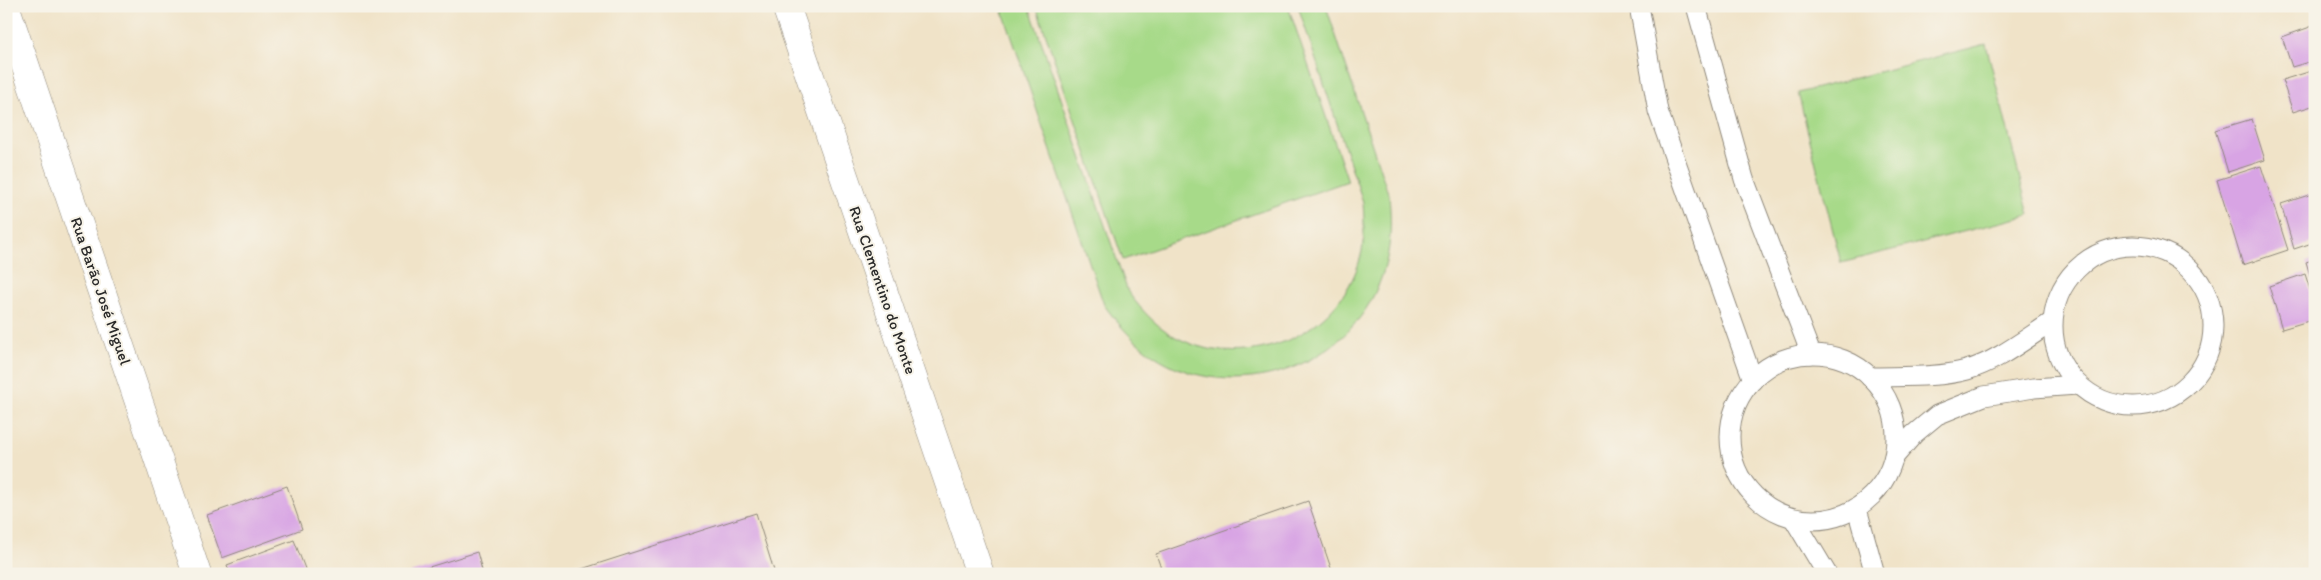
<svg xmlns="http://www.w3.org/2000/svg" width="2321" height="580" viewBox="0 0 2321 580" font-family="Itim,sans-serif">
  <rect width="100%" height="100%" fill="#f7f3e8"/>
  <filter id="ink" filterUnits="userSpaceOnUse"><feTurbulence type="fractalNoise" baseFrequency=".02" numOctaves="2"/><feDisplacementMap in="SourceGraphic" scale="10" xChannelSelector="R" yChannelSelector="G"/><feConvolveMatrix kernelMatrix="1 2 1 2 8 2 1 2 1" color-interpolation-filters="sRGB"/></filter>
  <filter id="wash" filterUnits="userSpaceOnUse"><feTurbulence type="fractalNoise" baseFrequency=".0096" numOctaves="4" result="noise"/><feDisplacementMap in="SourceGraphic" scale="20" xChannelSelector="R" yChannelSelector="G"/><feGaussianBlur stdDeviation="1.12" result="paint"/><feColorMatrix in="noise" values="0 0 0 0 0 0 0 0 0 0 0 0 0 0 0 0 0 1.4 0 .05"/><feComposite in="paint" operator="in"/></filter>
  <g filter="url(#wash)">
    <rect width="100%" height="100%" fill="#f0e3c8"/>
    <g fill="#a7da89" stroke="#69825a">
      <path d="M 1001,6 L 1029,6 L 1128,292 C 1143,312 1160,331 1184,341 C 1256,373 1346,329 1362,251 C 1365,234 1364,218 1363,202 L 1298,6 L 1326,6 L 1389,196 C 1392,228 1391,256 1378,286 C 1342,374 1221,409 1145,349 C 1128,336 1116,321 1104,305 Z"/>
      <polygon points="1036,6 1288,6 1348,181 1123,260"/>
      <polygon points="1986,44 2029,215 1841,263 1798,93"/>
    </g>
    <g id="blocks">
      <g fill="#d8a4e4">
        <polygon points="2313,26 2315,60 2292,67 2282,37"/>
        <polygon points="2315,70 2315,105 2293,112 2282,80"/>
        <polygon points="2252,119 2265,160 2228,172 2215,130"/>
        <polygon points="2261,166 2288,250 2243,265 2217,180"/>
        <polygon points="2315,193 2315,242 2294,249 2281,204"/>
        <polygon points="2315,259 2315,288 2314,288 2306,262"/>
        <polygon points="2305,274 2315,305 2315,319 2282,329 2269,286"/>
        <polygon points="287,486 302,529 222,558 207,515"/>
        <polygon points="1308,501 1333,574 1163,574 1156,554"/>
        <polygon points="756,513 775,574 569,574 569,573"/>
        <polygon points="294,540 307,574 230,574 227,565"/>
        <polygon points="477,552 483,574 411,574 410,573"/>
      </g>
    </g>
  </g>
  <g filter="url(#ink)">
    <use href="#blocks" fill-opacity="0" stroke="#8e877a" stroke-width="1"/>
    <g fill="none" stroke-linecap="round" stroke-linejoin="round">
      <defs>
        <g id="lane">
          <polyline points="1639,6 1658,111 1753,380"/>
          <polyline points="1696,6 1744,179 1811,354"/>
          <circle cx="2133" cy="326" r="80"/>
          <circle cx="1813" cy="437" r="83"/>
          <path d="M 1870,377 C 1902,376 1937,378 1967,370 C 1998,361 2025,339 2052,322"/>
          <polyline points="1894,457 1914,434 1937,415 1984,396 2034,388 2077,385"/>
          <polyline points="1857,509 1875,574"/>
          <polyline points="1794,519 1827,574"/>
        </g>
        <g id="street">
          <polyline points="786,6 980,574"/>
          <polyline points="6,8 197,574"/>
        </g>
      </defs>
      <use href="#lane" stroke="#8e877a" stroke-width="21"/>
      <use href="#street" stroke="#8e877a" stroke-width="29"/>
      <use href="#lane" stroke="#fff" stroke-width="19"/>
      <use href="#street" stroke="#fff" stroke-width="28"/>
    </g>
  </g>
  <g text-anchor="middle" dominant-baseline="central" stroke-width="4" stroke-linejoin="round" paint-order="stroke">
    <g font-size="16" fill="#2b2b2b" stroke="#f7f3e8">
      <text transform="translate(883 290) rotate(71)">Rua Clementino do Monte</text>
      <text transform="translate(101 291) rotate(71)">Rua Barão José Miguel</text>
    </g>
  </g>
  <rect width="2321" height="580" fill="none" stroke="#f7f3e8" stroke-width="25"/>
</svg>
